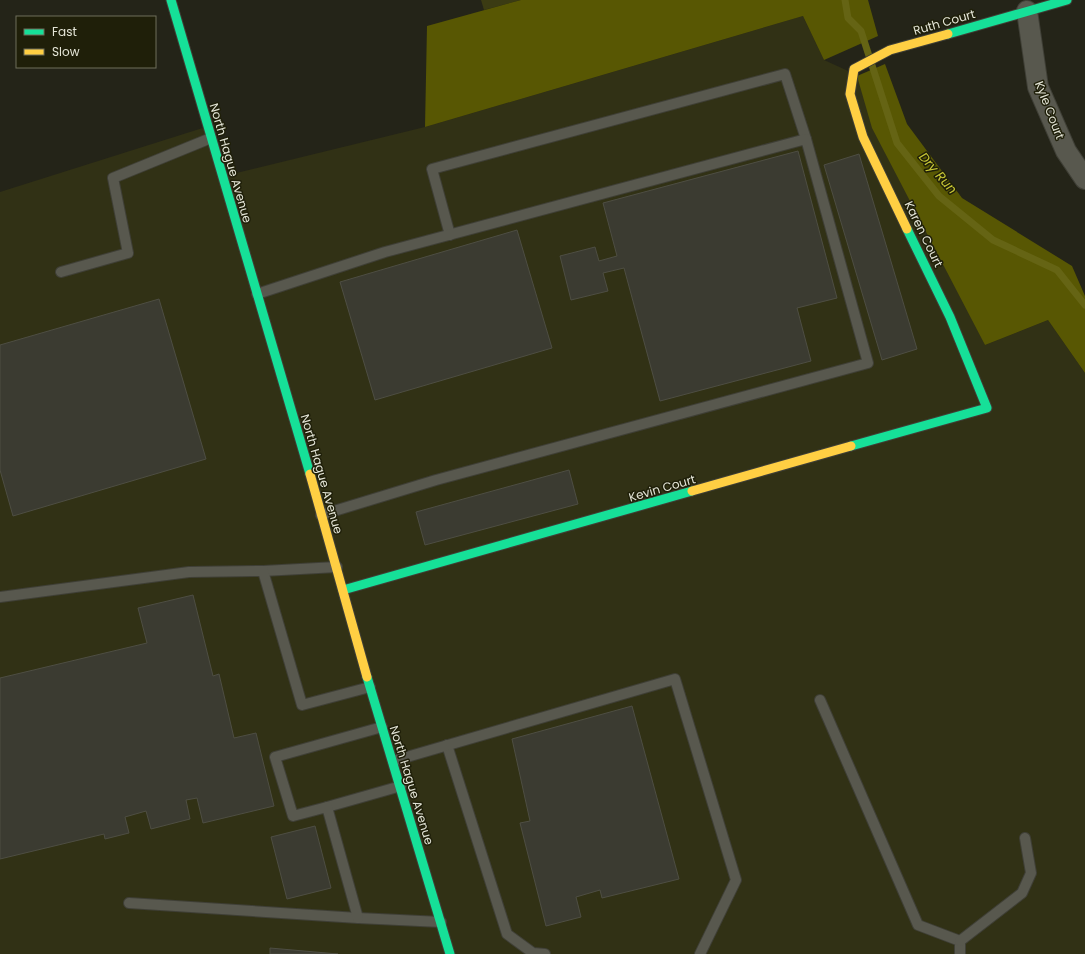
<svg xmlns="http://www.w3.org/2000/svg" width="1085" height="954" viewBox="0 0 1085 954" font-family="Poppins,sans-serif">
  <rect width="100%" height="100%" fill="#242418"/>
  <polygon fill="#313115" points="803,16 824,60 857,75 985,345 1048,320 1085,373 1085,954 0,954 0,192 209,126 224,176 425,127"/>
  <polygon fill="#3b3b13" points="481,0 521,0 484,10"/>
  <g fill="#585703">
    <polygon points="521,0 868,0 878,36 824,60 803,16 425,127 427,26"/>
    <polygon points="885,64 907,124 962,198 1072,266 1085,296 1085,373 1048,320 985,345 872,128 857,76"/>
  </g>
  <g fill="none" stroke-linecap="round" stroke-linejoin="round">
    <polyline stroke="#656414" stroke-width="7" points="845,0 848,18 861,31 897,143 939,196 993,240 1057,270 1085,305"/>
  </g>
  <g fill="#3b3b31" stroke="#4e4e43">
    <polygon points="798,151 837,298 797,308 811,361 660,401 624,268 603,273 608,291 571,300 560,256 595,247 599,261 617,256 603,203"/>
    <polygon points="859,154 917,349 882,360 824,165"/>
    <polygon points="517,230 552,348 375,400 340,282"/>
    <polygon points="159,299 206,459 13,516 0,470 0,345"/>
    <polygon points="569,470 578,504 425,545 416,512"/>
    <polygon points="193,595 213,676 219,674 234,738 256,733 274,806 203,823 197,798 186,800 190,819 151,829 146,811 125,817 129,833 105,839 104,834 0,859 0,678 147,643 138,608"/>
    <polygon points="632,706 679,879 602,898 600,890 576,897 581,917 546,926 520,823 530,821 512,739"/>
    <polygon points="315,826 331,888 287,899 271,837"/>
    <polygon points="270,948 338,954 270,954"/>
  </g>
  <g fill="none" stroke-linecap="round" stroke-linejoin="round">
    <defs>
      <g id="lane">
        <polyline points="450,235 432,169 785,74 806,139"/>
        <polyline points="61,272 128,253 113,178 211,138"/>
        <polyline points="257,294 385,252 806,139 868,363 436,480 321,515"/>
        <polyline points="263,571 337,567"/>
        <polyline points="0,597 189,572 263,571 302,705 370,687"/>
        <polyline points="820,700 918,925 960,941 960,954"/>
        <polyline points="447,745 507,934 533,953 545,954"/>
        <polyline points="393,761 675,679 736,880 700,954"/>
        <polyline points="327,807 401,786"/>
        <polyline points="129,903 358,918 441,922"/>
        <polyline points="358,918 327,807 293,816 275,757 382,727"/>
        <polyline points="960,941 1022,893 1031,873 1025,838"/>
      </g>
      <polyline id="street" points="1027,11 1038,87 1066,151 1085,179"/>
      <g id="fast">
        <polyline points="171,0 310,474"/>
        <polyline points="948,34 1067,0"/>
        <polyline points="851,446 987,408 950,317 907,229"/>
        <polyline points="343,590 692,491"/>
        <polyline points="367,677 450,954"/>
      </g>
      <g id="slow">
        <polyline points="907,229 863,137 850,94 854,69 890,50 948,34"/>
        <polyline points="310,474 367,677"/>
        <polyline points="692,491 851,446"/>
      </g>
    </defs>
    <use href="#lane" stroke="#3f3f36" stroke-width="12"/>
    <use href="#street" stroke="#3f3f36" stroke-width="22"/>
    <use href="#fast" stroke="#3f3f36" stroke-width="11"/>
    <use href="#slow" stroke="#3f3f36" stroke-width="11"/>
    <use href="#lane" stroke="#58584e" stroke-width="10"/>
    <use href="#street" stroke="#58584e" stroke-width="20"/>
    <use href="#fast" stroke="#16e098" stroke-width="9"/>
    <use href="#slow" stroke="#ffcf43" stroke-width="9"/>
  </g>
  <g text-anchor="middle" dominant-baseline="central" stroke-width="3" stroke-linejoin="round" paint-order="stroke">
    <g font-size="12" fill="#e4e5d7" stroke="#1f1f09">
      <text transform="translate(944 22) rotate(-16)">Ruth Court</text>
      <text transform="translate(1050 110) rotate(69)">Kyle Court</text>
      <text transform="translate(231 163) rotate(74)">North Hague Avenue</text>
      <text transform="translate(924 234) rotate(64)">Karen Court</text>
      <text transform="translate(322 474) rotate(74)">North Hague Avenue</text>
      <text transform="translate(662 488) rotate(-16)">Kevin Court</text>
      <text transform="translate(412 785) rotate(73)">North Hague Avenue</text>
    </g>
    <g font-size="13" font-style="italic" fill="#c8c735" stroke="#1f1f09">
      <text transform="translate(938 173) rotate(49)">Dry Run</text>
    </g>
  </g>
  <rect x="16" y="16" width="140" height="52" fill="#1f1f09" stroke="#6e6e5b"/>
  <rect x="24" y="29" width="20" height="6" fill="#16e098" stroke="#6e6e5b"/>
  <text x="52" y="36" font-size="12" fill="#e4e5d7">Fast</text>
  <rect x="24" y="49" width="20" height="6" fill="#ffcf43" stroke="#6e6e5b"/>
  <text x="52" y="56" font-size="12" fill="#e4e5d7">Slow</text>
</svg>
